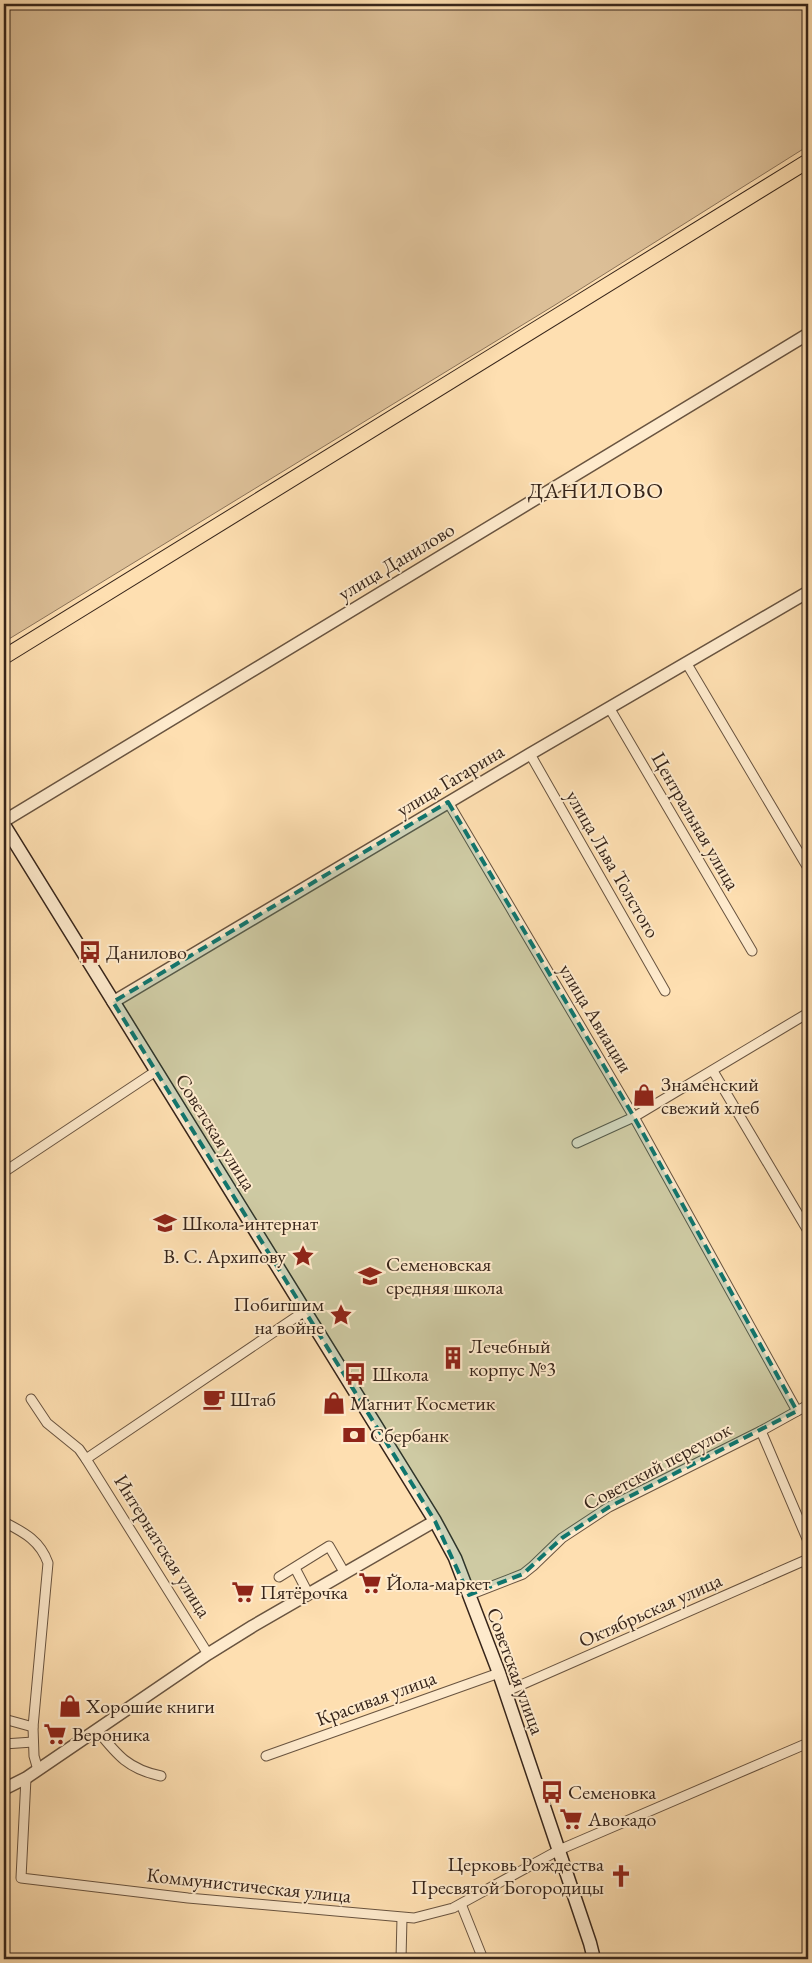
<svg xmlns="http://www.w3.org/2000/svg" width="812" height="1963" viewBox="0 0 812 1963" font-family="'EB Garamond',serif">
  <rect width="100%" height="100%" fill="#fedfb1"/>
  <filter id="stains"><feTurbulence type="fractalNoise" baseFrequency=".004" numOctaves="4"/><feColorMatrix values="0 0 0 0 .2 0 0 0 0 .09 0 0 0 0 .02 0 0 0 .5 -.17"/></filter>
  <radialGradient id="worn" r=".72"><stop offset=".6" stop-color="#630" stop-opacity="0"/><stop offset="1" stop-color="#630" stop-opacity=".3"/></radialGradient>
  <polygon fill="#dcbf97" stroke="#8a7258" points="4,4 808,4 808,146 555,305 4,642"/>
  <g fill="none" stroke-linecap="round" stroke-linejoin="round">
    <defs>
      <g id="minor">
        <polyline points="687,664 808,868"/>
        <polyline points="610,709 752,951"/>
        <polyline points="530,754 665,991"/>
        <polyline points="448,802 634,1117 797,1411"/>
        <polyline points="713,1071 808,1231"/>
        <polyline points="577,1143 634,1117 808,1013"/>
        <polyline points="4,1172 156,1071"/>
        <polyline points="31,1399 47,1423 79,1449 86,1459 208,1654"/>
        <polyline points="761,1431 808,1541"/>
        <polyline points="86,1459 305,1311"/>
        <path d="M 4,1522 C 23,1532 40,1540 48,1563 L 33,1727 L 34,1756 L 38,1770"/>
        <polyline points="295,1568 308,1593"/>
        <polyline points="279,1577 329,1546 344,1572"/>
        <polyline points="469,1595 523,1574 533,1566 562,1538 609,1507 761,1431 808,1405"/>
        <polyline points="505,1692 808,1559"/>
        <polyline points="4,1719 33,1727"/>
        <path d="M 97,1730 C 117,1755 128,1769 161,1776"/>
        <polyline points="4,1744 33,1742"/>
        <polyline points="266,1756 499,1673"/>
        <polyline points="26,1778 21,1878 188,1898 414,1918 453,1908 559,1850 808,1743"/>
        <polyline points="461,1904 483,1959"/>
        <polyline points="401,1959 402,1918"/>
      </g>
      <g id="tertiary">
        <polyline points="4,821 808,334"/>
        <polyline points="113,1002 530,754 808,592"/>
        <polyline points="4,1789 26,1778 208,1654 253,1626 435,1521"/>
      </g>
      <polyline id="secondary" points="4,825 435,1521 455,1558 499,1673 590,1943 594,1959"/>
      <polyline id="primary" points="4,657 808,161"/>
    </defs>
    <use href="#minor" stroke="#695440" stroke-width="11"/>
    <use href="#tertiary" stroke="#695440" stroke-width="14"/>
    <use href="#secondary" stroke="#37251a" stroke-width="15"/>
    <use href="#primary" stroke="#37251a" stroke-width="16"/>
    <use href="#minor" stroke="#feeacc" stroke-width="9"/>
    <use href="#tertiary" stroke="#feeacc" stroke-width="11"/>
    <use href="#secondary" stroke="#feeacc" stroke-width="12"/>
    <use href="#primary" stroke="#fedfb1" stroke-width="14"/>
  </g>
  <path fill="#0f766e" fill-opacity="0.2" stroke="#0f766e" stroke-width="4" stroke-dasharray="10 6" stroke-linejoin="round" d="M 448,802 L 634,1117 L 797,1411 L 609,1507 L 562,1538 L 523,1574 L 469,1595 L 435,1521 L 113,1002 Z"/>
  <defs>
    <symbol id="bus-bare" viewBox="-9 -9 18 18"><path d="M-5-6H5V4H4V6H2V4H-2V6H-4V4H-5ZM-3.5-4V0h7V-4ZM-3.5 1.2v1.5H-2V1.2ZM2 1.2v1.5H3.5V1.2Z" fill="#8f2418" stroke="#feeacc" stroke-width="2.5" paint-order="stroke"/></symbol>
    <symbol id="shop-bare" viewBox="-9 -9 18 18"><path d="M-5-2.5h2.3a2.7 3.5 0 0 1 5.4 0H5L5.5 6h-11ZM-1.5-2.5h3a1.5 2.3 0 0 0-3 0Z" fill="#8f2418" stroke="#feeacc" stroke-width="2.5" paint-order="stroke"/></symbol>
    <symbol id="school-bare" viewBox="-9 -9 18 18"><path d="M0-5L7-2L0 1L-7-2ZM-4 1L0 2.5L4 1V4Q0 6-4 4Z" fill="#8f2418" stroke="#feeacc" stroke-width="2.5" paint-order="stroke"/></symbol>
    <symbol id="sight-bare" viewBox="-9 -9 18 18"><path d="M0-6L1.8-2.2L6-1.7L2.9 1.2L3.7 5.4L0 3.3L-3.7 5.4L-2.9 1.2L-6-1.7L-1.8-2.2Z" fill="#8f2418" stroke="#feeacc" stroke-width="2.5" paint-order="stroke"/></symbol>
    <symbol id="building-bare" viewBox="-9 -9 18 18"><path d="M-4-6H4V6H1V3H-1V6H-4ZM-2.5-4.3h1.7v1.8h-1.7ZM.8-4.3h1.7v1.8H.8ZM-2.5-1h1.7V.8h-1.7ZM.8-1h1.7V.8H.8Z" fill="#8f2418" stroke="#feeacc" stroke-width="2.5" paint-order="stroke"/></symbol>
    <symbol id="cafe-bare" viewBox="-9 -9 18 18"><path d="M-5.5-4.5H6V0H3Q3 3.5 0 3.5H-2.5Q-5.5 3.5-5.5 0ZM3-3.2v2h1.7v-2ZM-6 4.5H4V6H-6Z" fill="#8f2418" stroke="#feeacc" stroke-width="2.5" paint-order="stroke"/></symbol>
    <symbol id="bank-bare" viewBox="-9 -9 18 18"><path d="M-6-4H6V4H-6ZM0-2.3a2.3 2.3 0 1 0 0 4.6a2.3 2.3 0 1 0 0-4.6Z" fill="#8f2418" stroke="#feeacc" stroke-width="2.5" paint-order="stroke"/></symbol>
    <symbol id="supermarket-bare" viewBox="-9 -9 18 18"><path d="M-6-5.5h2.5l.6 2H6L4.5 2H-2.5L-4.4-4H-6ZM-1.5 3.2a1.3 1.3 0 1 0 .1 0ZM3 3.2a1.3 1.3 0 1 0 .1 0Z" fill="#8f2418" stroke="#feeacc" stroke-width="2.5" paint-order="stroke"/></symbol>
    <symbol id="church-bare" viewBox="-9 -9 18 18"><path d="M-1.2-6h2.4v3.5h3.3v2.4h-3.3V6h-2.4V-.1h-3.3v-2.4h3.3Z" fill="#8f2418" stroke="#feeacc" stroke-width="2.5" paint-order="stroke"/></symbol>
  </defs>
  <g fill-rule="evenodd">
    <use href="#bus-bare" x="74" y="936" width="32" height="32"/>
    <use href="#shop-bare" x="628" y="1079" width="32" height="32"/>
    <use href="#school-bare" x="149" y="1207" width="32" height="32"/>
    <use href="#sight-bare" x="287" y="1240" width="32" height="32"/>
    <use href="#school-bare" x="354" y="1260" width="32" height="32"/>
    <use href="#sight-bare" x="325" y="1299" width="32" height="32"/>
    <use href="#building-bare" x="437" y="1342" width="32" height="32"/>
    <use href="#bus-bare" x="339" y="1358" width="32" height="32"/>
    <use href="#cafe-bare" x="198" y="1383" width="32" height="32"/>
    <use href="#shop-bare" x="318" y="1387" width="32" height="32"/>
    <use href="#bank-bare" x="338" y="1419" width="32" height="32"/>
    <use href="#supermarket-bare" x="354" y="1567" width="32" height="32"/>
    <use href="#supermarket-bare" x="227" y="1576" width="32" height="32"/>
    <use href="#shop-bare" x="54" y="1690" width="32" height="32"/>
    <use href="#supermarket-bare" x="39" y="1718" width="32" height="32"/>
    <use href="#bus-bare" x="536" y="1776" width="32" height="32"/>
    <use href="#supermarket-bare" x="555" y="1803" width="32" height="32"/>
    <use href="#church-bare" x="605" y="1860" width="32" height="32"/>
  </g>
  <g text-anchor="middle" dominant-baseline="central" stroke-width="4" stroke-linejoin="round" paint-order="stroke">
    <g font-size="20" fill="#37251a" stroke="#feeacc">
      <text transform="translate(396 561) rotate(-31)">улица Данилово</text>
      <text transform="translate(450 780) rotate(-31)">улица Гагарина</text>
      <text transform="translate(696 821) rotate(60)">Центральная улица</text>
      <text transform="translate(613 864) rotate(60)">улица Льва Толстого</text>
      <text transform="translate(596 1018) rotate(59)">улица Авиации</text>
      <text transform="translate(216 1132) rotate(58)">Советская улица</text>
      <text transform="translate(657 1466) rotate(-28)">Советский переулок</text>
      <text transform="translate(163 1546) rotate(58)">Интернатская улица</text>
      <text transform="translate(650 1610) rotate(-24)">Октябрьская улица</text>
      <text transform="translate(516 1671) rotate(70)">Советская улица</text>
      <text transform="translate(376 1698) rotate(-20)">Красивая улица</text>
      <text transform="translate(249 1885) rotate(6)">Коммунистическая улица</text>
    </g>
    <g font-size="20" fill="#37251a" stroke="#feeacc" text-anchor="start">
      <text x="106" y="952">Данилово</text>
      <text x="661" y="1084">Знаменский<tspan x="661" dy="23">свежий хлеб</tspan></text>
      <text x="182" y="1223">Школа-интернат</text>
      <text x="286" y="1256" text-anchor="end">В. С. Архипову</text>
      <text x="386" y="1264">Семеновская<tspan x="386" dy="23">средняя школа</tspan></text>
      <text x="324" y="1304" text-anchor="end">Побигшим<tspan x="324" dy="23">на войне</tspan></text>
      <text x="469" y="1346">Лечебный<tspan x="469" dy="23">корпус №3</tspan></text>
      <text x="372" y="1374">Школа</text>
      <text x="230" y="1399">Штаб</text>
      <text x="350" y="1403">Магнит Косметик</text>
      <text x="370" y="1435">Сбербанк</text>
      <text x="386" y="1583">Йола-маркет</text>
      <text x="260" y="1592">Пятёрочка</text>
      <text x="86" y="1706">Хорошие книги</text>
      <text x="72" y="1734">Вероника</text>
      <text x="568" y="1792">Семеновка</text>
      <text x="588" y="1819">Авокадо</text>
      <text x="604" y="1864" text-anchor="end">Церковь Рождества<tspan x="604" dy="23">Пресвятой Богородицы</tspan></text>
    </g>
    <g font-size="22" letter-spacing="1" fill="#37251a" stroke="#feeacc">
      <text x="596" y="490">ДАНИЛОВО</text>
    </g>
  </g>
  <rect width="812" height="1963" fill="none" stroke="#fedfb1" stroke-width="20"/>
  <rect x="5" y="5" width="802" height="1953" fill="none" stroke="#37251a" stroke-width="2.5"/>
  <rect x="10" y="10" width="792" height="1943" fill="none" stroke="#37251a"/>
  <rect width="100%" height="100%" filter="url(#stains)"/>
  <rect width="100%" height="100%" fill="url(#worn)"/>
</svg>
